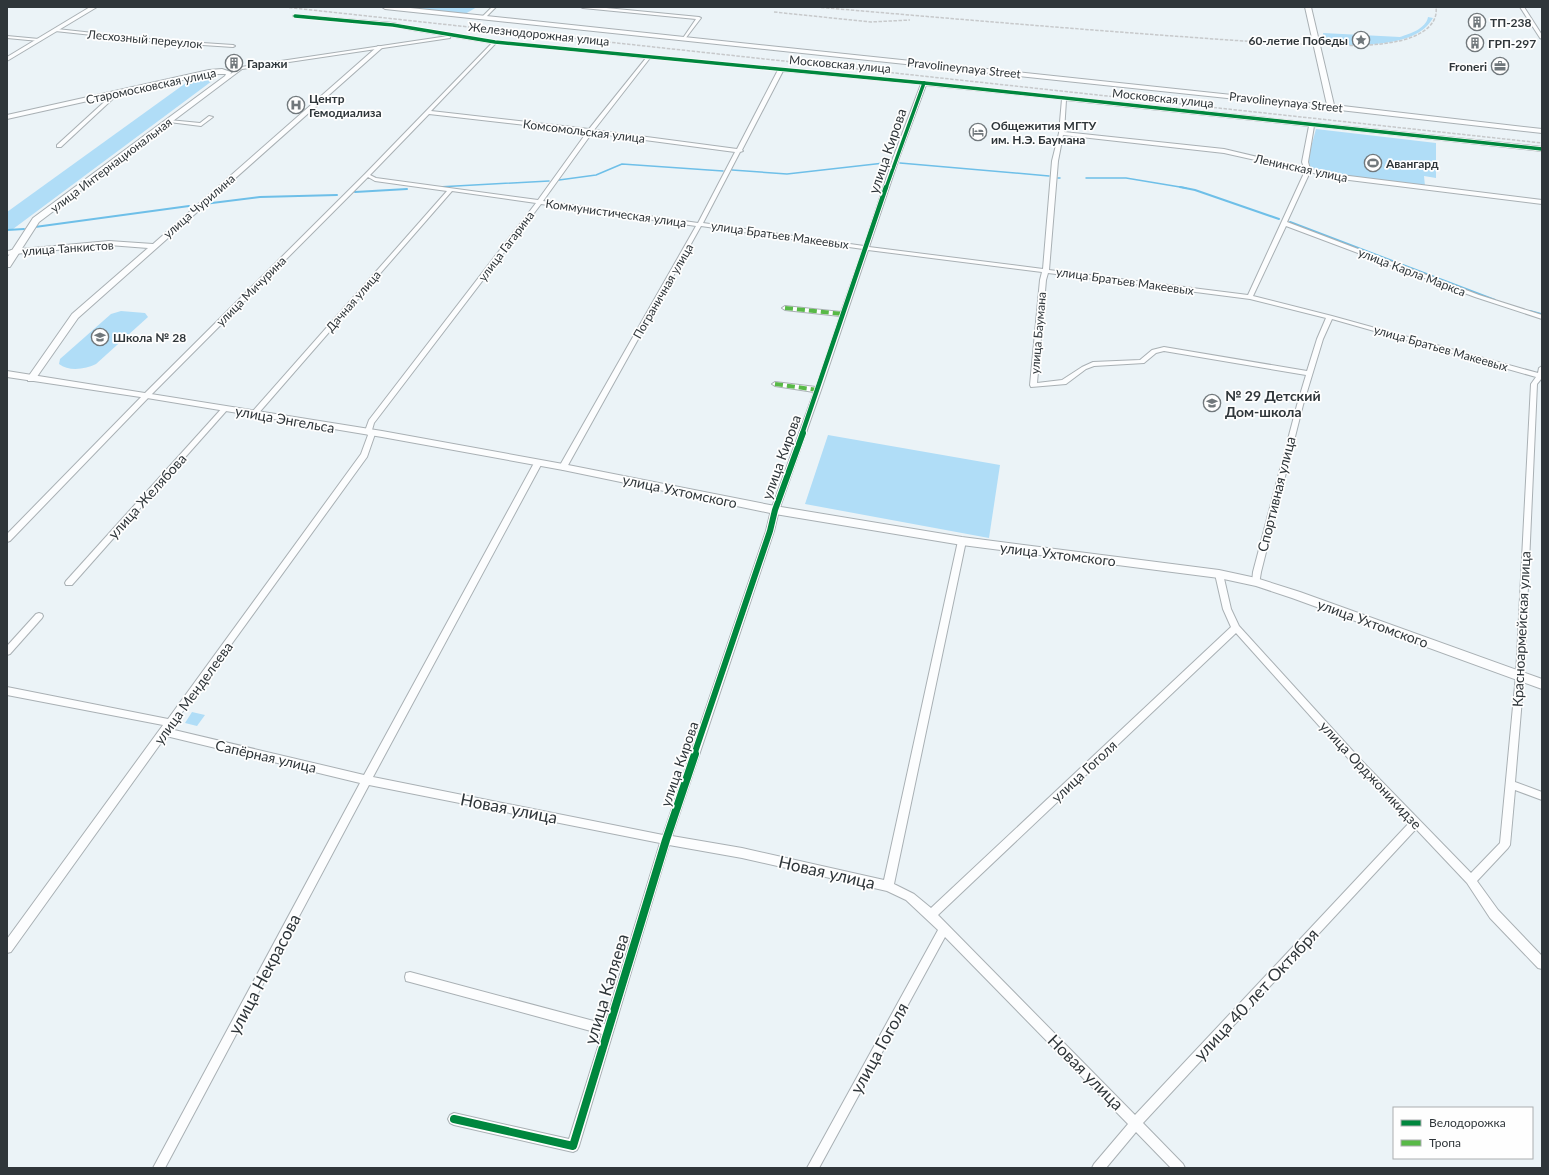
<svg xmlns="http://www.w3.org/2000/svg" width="1549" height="1175" viewBox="0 0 1549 1175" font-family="Lato,sans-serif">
  <rect width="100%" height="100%" fill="#ebf3f7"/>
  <g fill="#b0ddf7">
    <polygon points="403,7 477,7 465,14"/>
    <path d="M 1428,17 L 1433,18 C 1416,49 1356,45 1325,45 L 1323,33 L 1400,37 C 1409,34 1426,29 1428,17 Z"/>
    <polygon points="209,75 213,77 212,81 13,229 7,230 7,212 190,80"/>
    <polygon points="1316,129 1436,143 1436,178 1424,176 1425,186 1343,176 1310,169 1308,158"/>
    <path d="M 121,311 L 145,313 L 148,317 L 96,364 C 86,369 69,372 59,364 L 60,359 L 111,314 Z"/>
    <polygon points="828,435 1000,465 989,538 805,504"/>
    <polygon points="192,712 205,715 197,726 185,723"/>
  </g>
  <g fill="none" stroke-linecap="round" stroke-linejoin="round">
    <g stroke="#6ebfe8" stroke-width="1.5">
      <polyline points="900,163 1049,176"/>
      <polyline points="732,170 787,174 893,162"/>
      <polyline points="1058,178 1060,178"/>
      <polyline points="1086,178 1126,178 1186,188"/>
      <polyline points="559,180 596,175 622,164 723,171"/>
      <polyline points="438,187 549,181"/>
    </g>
    <g stroke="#6ebfe8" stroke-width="2">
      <polyline points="1180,187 1195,190 1279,219"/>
      <polyline points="355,192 407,189"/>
      <polyline points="204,204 260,197 337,195"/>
      <polyline points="1290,222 1495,300"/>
      <polyline points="35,227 189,206"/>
      <polyline points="7,230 24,229"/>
      <polyline points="1530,311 1541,314"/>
    </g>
    <defs>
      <g id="minor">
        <polygon points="492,7 496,7 484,19 482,19 482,17"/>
        <polygon points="581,7 596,7 699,17 701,18 685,39 683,38 696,19 583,8"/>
        <polygon points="1520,7 1524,7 1542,35 1542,39 1540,38"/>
        <path d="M 295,15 L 393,23 L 413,28 L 495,41 L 924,82 L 1542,147 L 1542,151 L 1314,126 L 1308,162 L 1310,169 L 1333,174 L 1542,200 L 1542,204 L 1333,178 L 1310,172 L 1287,222 L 1479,295 L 1542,315 L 1542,319 L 1475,297 L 1286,226 L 1253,296 L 1332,316 L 1538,373 L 1539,368 L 1542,366 L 1542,378 L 1537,384 L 1524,675 L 1515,782 L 1542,792 L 1542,800 L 1515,790 L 1510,845 L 1508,848 L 1477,881 L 1498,910 L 1542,956 L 1542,969 L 1538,968 L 1490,918 L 1467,883 L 1416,829 L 1143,1123 L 1183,1164 L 1185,1168 L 1171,1168 L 1136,1132 L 1106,1168 L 1092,1168 L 1094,1164 L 1128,1124 L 945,937 L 819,1168 L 807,1168 L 938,930 L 906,900 L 887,891 L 742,858 L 669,845 L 579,1146 L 577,1150 L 573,1152 L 454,1125 L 450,1123 L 448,1119 L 450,1115 L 454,1113 L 569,1139 L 602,1034 L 410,982 L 406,981 L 405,977 L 406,973 L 410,972 L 605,1024 L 660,843 L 369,785 L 165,1168 L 153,1168 L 360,783 L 166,736 L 11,952 L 7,953 L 7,939 L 163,725 L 7,695 L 7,687 L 168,719 L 361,454 L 368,435 L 365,431 L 369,420 L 536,203 L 452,191 L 257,415 L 253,415 L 252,413 L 253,411 L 447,191 L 375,181 L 368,177 L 149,397 L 10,541 L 7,542 L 7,534 L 145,393 L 365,174 L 492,43 L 413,30 L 393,26 L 294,17 L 293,16 ZM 496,43 L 646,58 L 589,129 L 431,111 ZM 650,58 L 778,70 L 737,149 L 594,130 ZM 783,71 L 921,84 L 893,158 L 864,246 L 703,223 L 740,152 L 743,151 L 742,150 ZM 926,85 L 1062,99 L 1059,133 L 1052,161 L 1043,269 L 869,247 L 899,158 ZM 1066,100 L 1309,126 L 1302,162 L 1304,168 L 1224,149 L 1064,132 ZM 429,114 L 587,132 L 538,200 L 376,178 L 370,175 ZM 592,133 L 735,152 L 698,223 L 543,201 ZM 1063,135 L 1224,153 L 1305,171 L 1248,295 L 1049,270 L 1058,161 ZM 541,204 L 696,226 L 559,467 L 563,470 L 567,467 L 701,226 L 863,249 L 841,312 L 785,306 L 782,308 L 785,310 L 840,316 L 816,387 L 775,382 L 772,384 L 775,386 L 814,392 L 771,510 L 766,531 L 663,835 L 373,777 L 542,463 L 538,461 L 534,463 L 364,775 L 170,729 L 367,457 L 375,434 L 372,430 L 374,423 ZM 868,250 L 1042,272 L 1040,280 L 1030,385 L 1031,387 L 1066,384 L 1086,369 L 1094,366 L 1144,363 L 1156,353 L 1164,351 L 1306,375 L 1297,405 L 1253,572 L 1252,582 L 1253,584 L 1259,584 L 1261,572 L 1303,405 L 1323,339 L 1332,319 L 1536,377 L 1531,384 L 1516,675 L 1500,843 L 1471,873 L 1361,760 L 1239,626 L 1231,609 L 1223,574 L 1219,571 L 1215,574 L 1223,609 L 1231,627 L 931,908 L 914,894 L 894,884 L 966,541 L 962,538 L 958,541 L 884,880 L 742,848 L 672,836 L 774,531 L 779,510 L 821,390 ZM 1048,273 L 1250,299 L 1326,318 L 1317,339 L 1307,371 L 1164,347 L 1152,350 L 1140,360 L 1093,362 L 1082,367 L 1062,380 L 1037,383 L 1046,280 ZM 1236,633 L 1355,766 L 1409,823 L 1135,1115 L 938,915 Z"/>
        <polygon points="57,29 157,40 233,45 235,46 233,47 157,42 55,31 55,30"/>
        <polygon points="7,36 39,39 41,40 39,41 7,38"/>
        <polygon points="448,36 450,37 450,38 242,69 230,78 226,77 241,67"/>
        <polygon points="114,93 118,94 61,147 57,147 57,145"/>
        <polygon points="209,116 213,117 201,126 169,122 167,121 169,120 200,123"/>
        <polygon points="14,250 17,252 16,253 7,255 7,251"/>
        <polygon points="223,407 225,407 228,409 72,585 66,585 65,583 66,581"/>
        <polygon points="39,613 42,614 43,616 42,618 10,654 7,655 7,646 36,614"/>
      </g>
      <g id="tertiary">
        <polygon points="90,7 97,7 7,61 7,57"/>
        <polygon points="378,46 383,47 78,318 34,381 28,381 28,377 72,314 148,248 109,245 14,254 10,252 11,250 109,241 153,244"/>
      </g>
      <g id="secondary">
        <polygon points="382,7 401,7 1327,105 1305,7 1311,7 1334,105 1542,129 1542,133 1331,109 385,9"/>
        <polygon points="222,69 231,72 230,78 39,222 10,267 7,267 7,258 33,218 225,76 226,74 209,74 7,119 7,115 209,70"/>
        <polygon points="7,371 382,431 563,464 775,506 962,537 1219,570 1256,578 1300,592 1542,679 1542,689 1292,598 1256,586 1219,578 962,545 775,514 563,470 382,437 147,398 7,377"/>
      </g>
    </defs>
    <use href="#minor" stroke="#a9b0b4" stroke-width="2"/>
    <use href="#tertiary" stroke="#a9b0b4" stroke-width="2"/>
    <use href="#secondary" stroke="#a9b0b4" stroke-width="2"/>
    <use href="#minor" fill="#fcfdfe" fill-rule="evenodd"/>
    <use href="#tertiary" fill="#fcfdfe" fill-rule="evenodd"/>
    <use href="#secondary" fill="#fcfdfe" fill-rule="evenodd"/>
    <g stroke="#c7c9cb" stroke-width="1.5" stroke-dasharray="3.5 1.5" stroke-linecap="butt">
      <polyline points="284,7 1542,143"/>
      <path d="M 816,7 C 944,18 1073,29 1201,38 C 1240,41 1278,43 1317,45 C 1343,45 1368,47 1394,42 C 1412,39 1439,29 1436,7"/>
      <polyline points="774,12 871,22 910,20"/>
    </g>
    <g stroke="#58b947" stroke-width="4" stroke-dasharray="8 4" stroke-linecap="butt">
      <polyline points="785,308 842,314"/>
      <polyline points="775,384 818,390"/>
    </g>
    <defs>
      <g id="cycleway-far3">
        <polyline points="295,16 393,25 495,42 924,83 1542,149"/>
        <polyline points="886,188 924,83"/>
      </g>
      <polyline id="cycleway-far2" points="802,434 886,187"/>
      <polyline id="cycleway-far1" points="694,755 770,531 775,510 803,433"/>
      <polyline id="cycleway" points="454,1119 573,1146 666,840 695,754"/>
    </defs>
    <use href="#cycleway-far3" stroke="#fefefe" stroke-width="5"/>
    <use href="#cycleway-far2" stroke="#fefefe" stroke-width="6"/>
    <use href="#cycleway-far1" stroke="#fefefe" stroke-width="8"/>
    <use href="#cycleway" stroke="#fefefe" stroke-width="10"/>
    <use href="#cycleway-far3" stroke="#00873e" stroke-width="3.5"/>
    <use href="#cycleway-far2" stroke="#00873e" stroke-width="4.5"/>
    <use href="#cycleway-far1" stroke="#00873e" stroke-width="6"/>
    <use href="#cycleway" stroke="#00873e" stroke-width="8"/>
  </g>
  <defs>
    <symbol id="building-ring" viewBox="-11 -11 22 22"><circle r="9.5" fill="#fefefe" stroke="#71787c" stroke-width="1.5"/><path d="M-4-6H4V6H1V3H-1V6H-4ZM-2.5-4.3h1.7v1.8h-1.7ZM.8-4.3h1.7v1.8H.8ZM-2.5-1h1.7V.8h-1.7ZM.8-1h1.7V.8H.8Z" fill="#71787c"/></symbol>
    <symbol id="sight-ring" viewBox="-11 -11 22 22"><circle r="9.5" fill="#fefefe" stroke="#71787c" stroke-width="1.5"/><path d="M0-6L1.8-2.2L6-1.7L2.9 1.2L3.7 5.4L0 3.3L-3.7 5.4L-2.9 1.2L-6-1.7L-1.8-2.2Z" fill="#71787c"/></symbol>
    <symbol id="office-ring" viewBox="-11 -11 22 22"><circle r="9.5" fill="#fefefe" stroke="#71787c" stroke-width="1.5"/><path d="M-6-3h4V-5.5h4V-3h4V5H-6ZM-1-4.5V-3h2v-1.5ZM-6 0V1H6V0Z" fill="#71787c"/></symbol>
    <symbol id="hospital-ring" viewBox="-11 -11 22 22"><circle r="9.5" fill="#fefefe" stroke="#71787c" stroke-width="1.5"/><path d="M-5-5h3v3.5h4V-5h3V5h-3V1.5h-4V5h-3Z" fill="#71787c"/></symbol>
    <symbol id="hotel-ring" viewBox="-11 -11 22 22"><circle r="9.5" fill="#fefefe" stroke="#71787c" stroke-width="1.5"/><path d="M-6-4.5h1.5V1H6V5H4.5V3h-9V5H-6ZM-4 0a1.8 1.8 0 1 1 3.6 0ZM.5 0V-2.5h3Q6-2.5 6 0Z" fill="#71787c"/></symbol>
    <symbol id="stadium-ring" viewBox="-11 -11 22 22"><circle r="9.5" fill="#fefefe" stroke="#71787c" stroke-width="1.5"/><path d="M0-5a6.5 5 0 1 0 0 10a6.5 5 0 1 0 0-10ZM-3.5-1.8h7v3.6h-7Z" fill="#71787c"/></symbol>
    <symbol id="school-ring" viewBox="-11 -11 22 22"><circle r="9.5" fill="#fefefe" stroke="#71787c" stroke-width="1.5"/><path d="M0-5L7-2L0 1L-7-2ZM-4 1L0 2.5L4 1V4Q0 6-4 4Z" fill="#71787c"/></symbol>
  </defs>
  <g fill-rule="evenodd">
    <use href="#building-ring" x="1467" y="12" width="20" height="20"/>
    <use href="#sight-ring" x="1351" y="30" width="20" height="20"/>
    <use href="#building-ring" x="1465" y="33" width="20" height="20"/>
    <use href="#building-ring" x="224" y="53" width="20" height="20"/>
    <use href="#office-ring" x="1490" y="56" width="20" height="20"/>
    <use href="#hospital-ring" x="286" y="95" width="20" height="20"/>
    <use href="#hotel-ring" x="968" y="122" width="20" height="20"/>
    <use href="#stadium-ring" x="1363" y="153" width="20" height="20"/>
    <use href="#school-ring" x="90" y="327" width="20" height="20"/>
    <use href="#school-ring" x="1202" y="393" width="20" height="20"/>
  </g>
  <g text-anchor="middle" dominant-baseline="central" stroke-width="3.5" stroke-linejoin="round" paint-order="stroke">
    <g font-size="12" font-weight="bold" fill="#2f363a" stroke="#fefefe" text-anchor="start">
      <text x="1490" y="22">ТП-238</text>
      <text x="1348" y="40" text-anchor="end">60-летие Победы</text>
      <text x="1488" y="43">ГРП-297</text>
      <text x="247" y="63">Гаражи</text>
      <text x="1487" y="66" text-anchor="end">Froneri</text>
      <text x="309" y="98">Центр<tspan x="309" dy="14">Гемодиализа</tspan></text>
      <text x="991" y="125">Общежития МГТУ<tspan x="991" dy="14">им. Н.Э. Баумана</tspan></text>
      <text x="1386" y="163">Авангард</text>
      <text x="113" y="337">Школа № 28</text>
    </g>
    <g font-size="12" fill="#2f363a" stroke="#fefefe">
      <text transform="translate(539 34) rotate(6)">Железнодорожная улица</text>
      <text transform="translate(145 39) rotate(5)">Лесхозный переулок</text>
      <text transform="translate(840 64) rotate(5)">Московская улица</text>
      <text transform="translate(964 68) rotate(6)">Pravolineynaya Street</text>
      <text transform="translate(151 86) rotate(-12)">Старомосковская улица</text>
      <text transform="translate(1163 98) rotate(6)">Московская улица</text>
      <text transform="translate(1286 102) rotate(6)">Pravolineynaya Street</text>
      <text transform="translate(584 131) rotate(7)">Комсомольская улица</text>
      <text transform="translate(111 165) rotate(-37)">улица Интернациональная</text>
      <text transform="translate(1301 168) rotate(12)">Ленинская улица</text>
      <text transform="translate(199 206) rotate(-41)">улица Чурилина</text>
      <text transform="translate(616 213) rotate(8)">Коммунистическая улица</text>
      <text transform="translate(780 235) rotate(8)">улица Братьев Макеевых</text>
      <text transform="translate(506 246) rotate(-53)">улица Гагарина</text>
      <text transform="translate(68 248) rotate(-4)">улица Танкистов</text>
      <text transform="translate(1412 272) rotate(21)">улица Карла Маркса</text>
      <text transform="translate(1125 281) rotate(8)">улица Братьев Макеевых</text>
      <text transform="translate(251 291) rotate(-45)">улица Мичурина</text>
      <text transform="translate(663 291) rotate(-60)">Пограничная улица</text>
      <text transform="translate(353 301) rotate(-49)">Дачная улица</text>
      <text transform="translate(1038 333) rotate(-85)">улица Баумана</text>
      <text transform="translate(1441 348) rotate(16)">улица Братьев Макеевых</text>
    </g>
    <g font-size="14" fill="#2f363a" stroke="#fefefe">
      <text transform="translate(887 151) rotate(-71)">улица Кирова</text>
      <text transform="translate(285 419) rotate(10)">улица Энгельса</text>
      <text transform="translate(781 457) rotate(-70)">улица Кирова</text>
      <text transform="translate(680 491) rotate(12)">улица Ухтомского</text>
      <text transform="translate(1276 494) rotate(-76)">Спортивная улица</text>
      <text transform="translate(147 496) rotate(-48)">улица Желябова</text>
      <text transform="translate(1058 554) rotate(7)">улица Ухтомского</text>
      <text transform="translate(1373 623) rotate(20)">улица Ухтомского</text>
      <text transform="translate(1521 629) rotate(-87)">Красноармейская улица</text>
      <text transform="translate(193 693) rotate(-54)">улица Менделеева</text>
      <text transform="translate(266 756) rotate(13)">Сапёрная улица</text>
      <text transform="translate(679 764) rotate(-71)">улица Кирова</text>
      <text transform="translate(1084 771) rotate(-43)">улица Гоголя</text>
      <text transform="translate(1371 775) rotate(47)">улица Орджоникидзе</text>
    </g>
    <g font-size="14" font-weight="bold" fill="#2f363a" stroke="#fefefe" text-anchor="start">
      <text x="1225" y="395">№ 29 Детский<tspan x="1225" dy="16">Дом-школа</tspan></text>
    </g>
    <g font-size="17" fill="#2f363a" stroke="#fefefe">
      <text transform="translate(509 808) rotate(11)">Новая улица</text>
      <text transform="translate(827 872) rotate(13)">Новая улица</text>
      <text transform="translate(264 974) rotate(-62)">улица Некрасова</text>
      <text transform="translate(606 989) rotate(-73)">улица Каляева</text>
      <text transform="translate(1256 994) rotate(-47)">улица 40 лет Октября</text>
      <text transform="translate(879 1048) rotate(-61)">улица Гоголя</text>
      <text transform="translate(1086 1072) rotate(45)">Новая улица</text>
    </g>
  </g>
  <rect width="1549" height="1175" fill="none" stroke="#2f363a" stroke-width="16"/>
  <rect x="1393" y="1107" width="140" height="52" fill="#fefefe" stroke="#abaeb0"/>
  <rect x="1401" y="1120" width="20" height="6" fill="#00873e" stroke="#abaeb0"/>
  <text x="1429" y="1127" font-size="12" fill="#2f363a">Велодорожка</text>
  <rect x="1401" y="1140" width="20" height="6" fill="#58b947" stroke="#abaeb0"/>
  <text x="1429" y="1147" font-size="12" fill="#2f363a">Тропа</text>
</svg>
